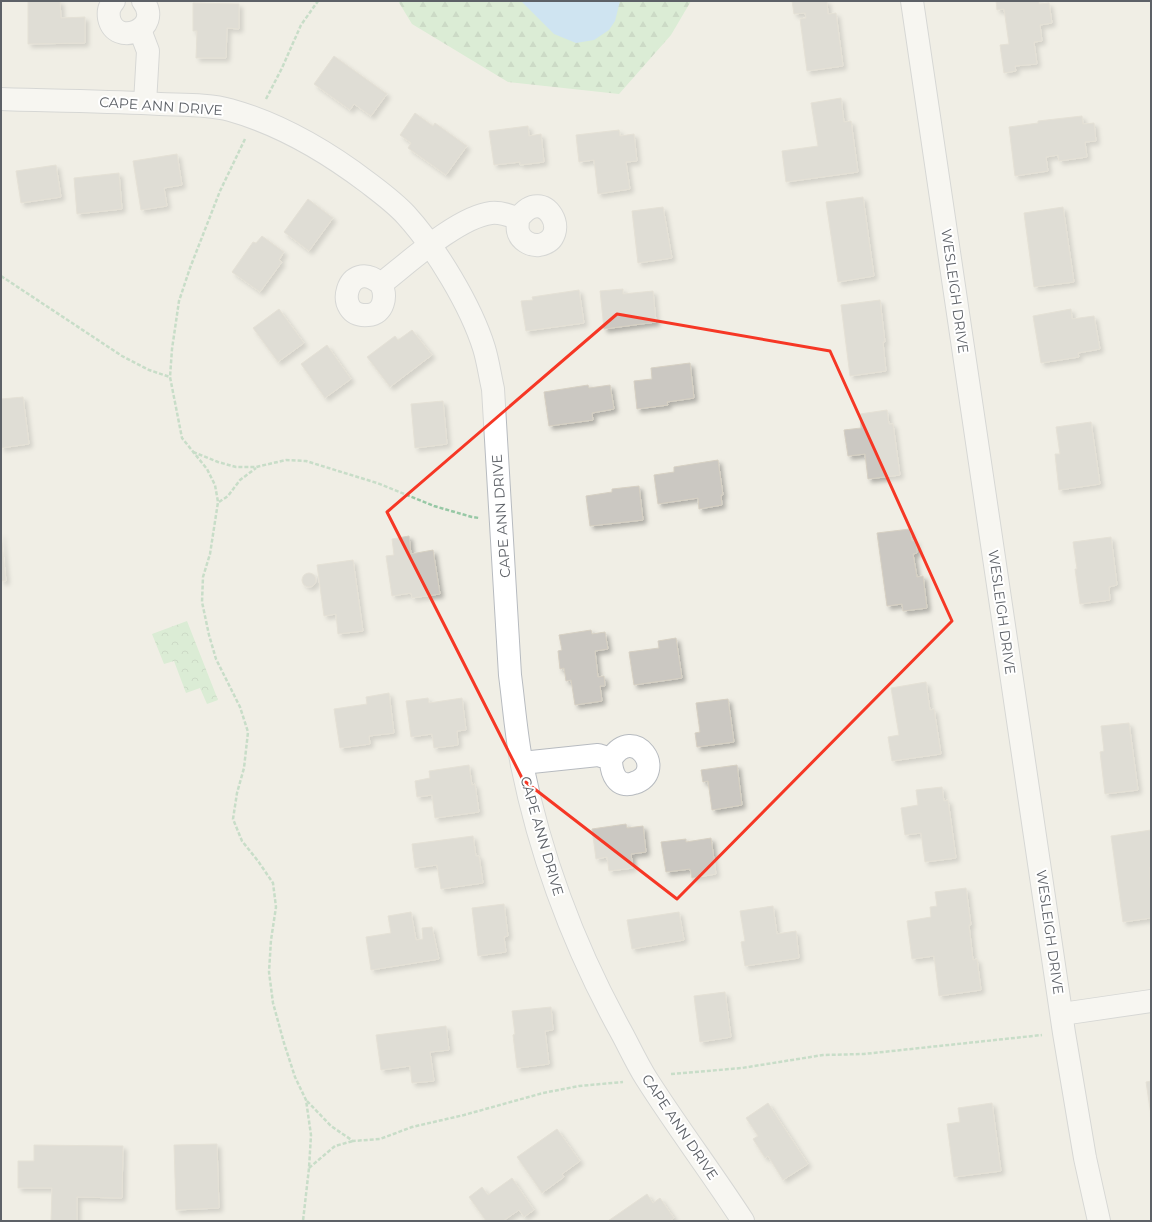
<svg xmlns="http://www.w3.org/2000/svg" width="1152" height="1222" viewBox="0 0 1152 1222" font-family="Montserrat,sans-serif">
  <defs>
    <pattern id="forest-firs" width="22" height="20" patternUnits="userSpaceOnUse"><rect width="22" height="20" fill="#c0e9c0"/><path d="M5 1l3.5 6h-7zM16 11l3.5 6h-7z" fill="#9fc0a0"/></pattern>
    <pattern id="park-crowns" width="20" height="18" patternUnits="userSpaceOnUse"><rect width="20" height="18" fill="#c0e9c0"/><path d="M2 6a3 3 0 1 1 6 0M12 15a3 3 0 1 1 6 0" fill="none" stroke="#9fc0a0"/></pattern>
    <filter id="shadow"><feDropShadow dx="3.5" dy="3.5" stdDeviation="2" flood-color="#0004"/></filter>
  </defs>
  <rect width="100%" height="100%" fill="#f0eee5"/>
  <polygon fill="url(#forest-firs)" points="398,1 691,1 671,35 619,94 508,82 412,24"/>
  <polygon fill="url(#park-crowns)" points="187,621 218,700 207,704 200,688 186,693 174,661 164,664 152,634"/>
  <polygon fill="#a6d8ff" points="521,1 620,1 615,21 609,30 594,40 576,43 554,34"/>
  <g fill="#cbc8c2" stroke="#d6d0c3" filter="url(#shadow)">
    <polygon points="28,1 60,1 61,18 85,17 85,43 28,44"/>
    <polygon points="792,1 827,1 828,14 836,13 843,66 807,71 800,19 806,18 805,13 794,14"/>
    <polygon points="996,1 1039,1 1039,4 1049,3 1052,23 1040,25 1042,41 1034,42 1037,64 1015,66 1016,71 1004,73 1000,45 1009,44 1004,9 997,10"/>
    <polygon points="193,3 239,4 239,29 227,28 226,58 196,58 197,31 193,31"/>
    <polygon points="334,56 387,94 371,116 354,104 350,110 314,84"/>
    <polygon points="841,98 844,122 851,121 858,172 786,182 782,151 818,146 811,103"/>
    <polygon points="415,113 433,126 435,123 467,146 446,175 408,148 411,143 400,135"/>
    <polygon points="1082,116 1083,124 1094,123 1096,141 1085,142 1087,157 1059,161 1058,155 1046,157 1048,171 1015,176 1009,127 1038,123 1038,121"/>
    <polygon points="528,126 529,136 541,134 544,162 520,165 520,162 494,165 489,131"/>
    <polygon points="619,130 620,136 634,134 637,161 626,162 630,189 598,194 594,160 579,162 576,135"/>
    <polygon points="177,154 182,185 164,188 167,206 141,210 133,161"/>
    <polygon points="56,165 61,197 21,203 16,171"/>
    <polygon points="119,173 122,209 77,214 74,178"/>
    <polygon points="863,197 874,276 838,282 826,202"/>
    <polygon points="308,199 333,218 309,251 284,232"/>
    <polygon points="663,207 672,258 638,263 632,211"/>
    <polygon points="1063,207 1074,282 1034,287 1024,213"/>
    <polygon points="262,236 284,252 279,260 282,262 260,292 232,272 253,242 256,243"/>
    <polygon points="623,289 623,294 653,291 656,322 604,329 600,291"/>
    <polygon points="579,290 584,323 526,331 521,301 533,300 532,297"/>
    <polygon points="880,300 885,342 883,342 886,371 850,376 841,305"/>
    <polygon points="279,309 304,343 278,362 253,328"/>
    <polygon points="1071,309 1072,319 1094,316 1100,349 1078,353 1079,357 1041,363 1033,316"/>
    <polygon points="412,330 432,355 390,387 367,357 395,336 398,340"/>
    <polygon points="327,345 351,379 325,398 301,364"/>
    <polygon points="690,363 694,398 667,402 668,405 637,409 634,381 652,379 651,368"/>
    <polygon points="588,385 589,388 610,385 614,409 592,413 593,420 549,426 544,392"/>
    <polygon points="23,397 29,444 1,448 1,399"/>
    <polygon points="443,401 447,444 415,448 411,404"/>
    <polygon points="887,410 889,424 893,424 900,475 868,479 865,454 848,456 844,430 861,428 860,414"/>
    <polygon points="1091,422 1100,484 1059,490 1055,454 1060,454 1056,427"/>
    <polygon points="718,460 723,495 721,495 722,505 699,509 698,498 658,504 654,475 674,472 674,467"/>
    <polygon points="639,486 643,520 590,526 586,496 612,492 612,489"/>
    <polygon points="910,529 912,541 916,540 917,553 913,554 917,577 923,576 927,608 903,611 902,604 887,606 877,533"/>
    <polygon points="1,533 6,581 1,581"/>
    <polygon points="409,536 411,554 433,550 440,594 412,598 411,593 392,596 386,556 394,555 392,539"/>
    <polygon points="1111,537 1117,585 1109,587 1110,600 1080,604 1075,569 1077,569 1073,542"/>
    <polygon points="353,560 363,631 338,634 336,614 324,616 317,565"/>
    <circle cx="309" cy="580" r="7"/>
    <polygon points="591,630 592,634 605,632 608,649 595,651 598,677 604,676 605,686 600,686 602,701 575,705 571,680 566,681 564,668 560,669 558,651 562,650 559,635"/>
    <polygon points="676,638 682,678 634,685 629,652 659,648 658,641"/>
    <polygon points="926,682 930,710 934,709 941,754 892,761 888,737 899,735 891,688"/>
    <polygon points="389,693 394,733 369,736 370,744 340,748 334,709 367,704 366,697"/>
    <polygon points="428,698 429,703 462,698 466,730 457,731 458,745 434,748 432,734 411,737 406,701"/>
    <polygon points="728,699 734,742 697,747 695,733 700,732 696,703"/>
    <polygon points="1129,723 1138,790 1105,794 1100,752 1104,751 1101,726"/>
    <polygon points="469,765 472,785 475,784 479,812 435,818 432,795 417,797 415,781 430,778 429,771"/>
    <polygon points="737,765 742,805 712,810 708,781 703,782 701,770"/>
    <polygon points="942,787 944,801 948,800 956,858 925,862 921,833 905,835 901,808 918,805 916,790"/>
    <polygon points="626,824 627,828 643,826 646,852 631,854 633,868 609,871 607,857 596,859 592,829"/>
    <polygon points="1151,830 1151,867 1150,867 1151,918 1123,922 1111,836"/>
    <polygon points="473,836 476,856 479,856 483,883 441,889 437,865 415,868 412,844"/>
    <polygon points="711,838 716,874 692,878 690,869 666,872 661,842 686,839 686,842"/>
    <polygon points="966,888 971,925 969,925 973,960 977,959 981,990 939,996 934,956 912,959 907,921 931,917 930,907 937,906 935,892"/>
    <polygon points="504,904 508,936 504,937 506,952 478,956 472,908"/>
    <polygon points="773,906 777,934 796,931 799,958 745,966 741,942 745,941 740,911"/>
    <polygon points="411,912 416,940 423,939 422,928 432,927 439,959 371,970 366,937 391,933 388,916"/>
    <polygon points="679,912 684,940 632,949 627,920"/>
    <polygon points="725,992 731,1037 700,1042 694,996"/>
    <polygon points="551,1007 553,1030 545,1031 549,1064 517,1068 513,1035 515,1034 512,1011"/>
    <polygon points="446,1026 449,1050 430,1052 434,1081 412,1083 410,1066 381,1070 376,1035"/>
    <polygon points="1151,1081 1151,1115 1146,1082"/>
    <polygon points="768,1103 808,1164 783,1180 768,1156 765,1158 753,1139 758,1136 746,1118"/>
    <polygon points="992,1103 1001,1171 954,1177 947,1124 960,1122 958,1108"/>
    <polygon points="557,1129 580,1161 562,1174 564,1177 542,1193 517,1157"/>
    <polygon points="217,1144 219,1208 176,1210 174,1145"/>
    <polygon points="34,1145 123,1146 122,1198 77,1197 77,1221 51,1221 52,1188 18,1188 18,1161 34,1161"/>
    <polygon points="512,1178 534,1210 524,1217 519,1210 503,1221 486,1221 469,1197 482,1187 488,1195"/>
    <polygon points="647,1194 653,1203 660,1198 674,1218 670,1221 608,1221"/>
  </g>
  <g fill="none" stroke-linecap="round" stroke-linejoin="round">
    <defs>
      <g id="minor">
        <path d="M 114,1 C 109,7 108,11 109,18 C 115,48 164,29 143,1"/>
        <polyline points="912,1 1064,1033 1085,1158 1099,1221"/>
        <polyline points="140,30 148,51 145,103"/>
        <path d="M 1,99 C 54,101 107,101 160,104 C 181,105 209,104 230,110 C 280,124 326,151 367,182 C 380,192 394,202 406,215 C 436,248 471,306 484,348 C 488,361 490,376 493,389 L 510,675 C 514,705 516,735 522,765 C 541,858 573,944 619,1028 C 628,1044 636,1062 646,1078 C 677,1127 712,1173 743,1221"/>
        <path d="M 381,284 C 387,296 384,314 368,315 C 331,318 347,255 381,284 C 408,263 458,217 491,213 C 501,212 509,215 518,219 C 518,223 517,227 518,231 C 520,240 530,246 539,245 C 574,239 545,181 518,219"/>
        <path d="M 522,763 L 598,755 L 611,759 C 611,773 617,789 634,783 C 668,772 634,723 611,759"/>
        <polyline points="1062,1014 1151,1001"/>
      </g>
    </defs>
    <use href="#minor" stroke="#b7bbc0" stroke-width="24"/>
    <g stroke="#97c8a5" stroke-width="2.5" stroke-dasharray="4 2" stroke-linecap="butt">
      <polyline points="266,99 282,68 301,25 318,1"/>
      <polyline points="245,139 220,191 190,268 179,301 172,349 170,377 182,438 207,469 215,485 218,502 210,554 203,577 202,602 209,635 216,659 240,707 248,732 244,768 237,793 233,819 242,841 258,861 273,883 276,907 271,940 269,972 273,1003 284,1043 295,1077 306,1100 311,1135 309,1168 303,1221"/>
      <polyline points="1,276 122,356 149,370 170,377"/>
      <polyline points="193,452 218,462 236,467 256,467 286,460 306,461 377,483 434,506 472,517 479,518"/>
      <polyline points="219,502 228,496 240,480 256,468"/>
      <polyline points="671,1074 742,1068 823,1055 864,1054 1042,1035"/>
      <polyline points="307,1101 331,1126 353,1141 380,1139 412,1127 464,1115 543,1093 579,1086 623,1082"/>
      <polyline points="309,1168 335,1146 353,1141"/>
    </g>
    <use href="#minor" stroke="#fff" stroke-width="22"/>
  </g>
  <path d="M0 0H1152V1222H0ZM 617,314 L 830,351 L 952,621 L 677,899 L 523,780 L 387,512 Z" fill="#f0eee5" fill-opacity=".55" fill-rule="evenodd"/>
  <path fill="none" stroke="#f63725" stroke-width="3" stroke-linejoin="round" d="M 617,314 L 830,351 L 952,621 L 677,899 L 523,780 L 387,512 Z"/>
  <g text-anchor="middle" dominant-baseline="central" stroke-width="4" stroke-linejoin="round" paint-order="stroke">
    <g font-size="14" fill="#5d6167" stroke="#fff">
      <text transform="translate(161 106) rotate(4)">CAPE ANN DRIVE</text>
      <text transform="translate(955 291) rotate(82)">WESLEIGH DRIVE</text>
      <text transform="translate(501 516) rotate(-94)">CAPE ANN DRIVE</text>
      <text transform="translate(1002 612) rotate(82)">WESLEIGH DRIVE</text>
      <text transform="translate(542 836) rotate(74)">CAPE ANN DRIVE</text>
      <text transform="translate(1050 932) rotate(82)">WESLEIGH DRIVE</text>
      <text transform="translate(680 1127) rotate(56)">CAPE ANN DRIVE</text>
    </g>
  </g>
  <rect width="1152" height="1222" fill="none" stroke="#5d6167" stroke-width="4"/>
</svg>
